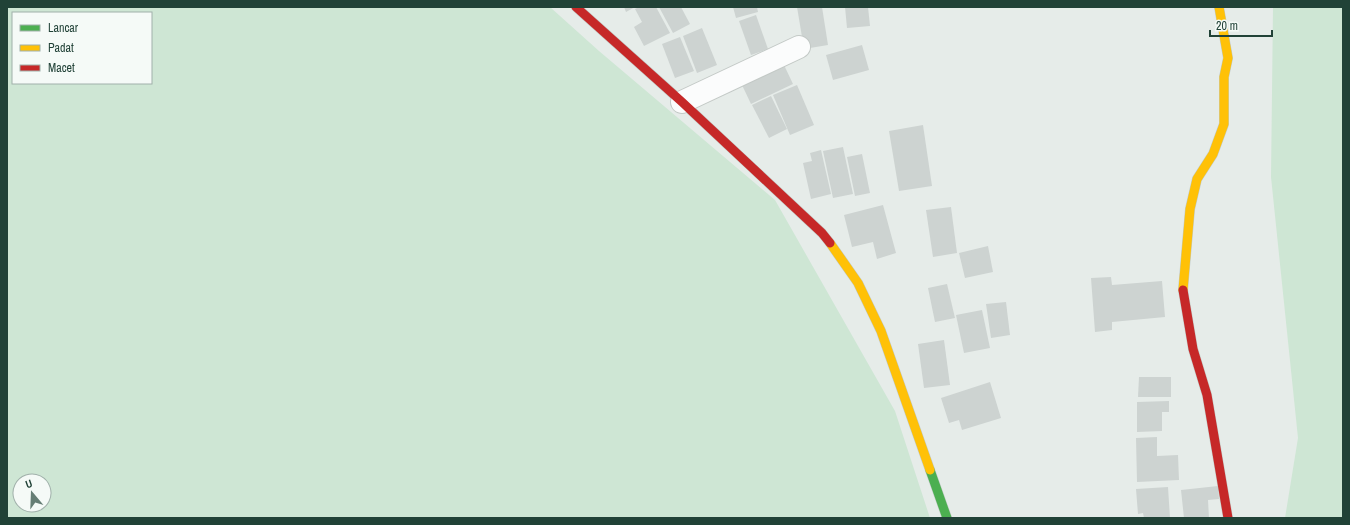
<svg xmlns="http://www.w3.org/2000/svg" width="1350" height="525" viewBox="0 0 1350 525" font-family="'Archivo Narrow',sans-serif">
  <rect width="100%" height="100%" fill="#e6ece9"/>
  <g fill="#cee6d4" fill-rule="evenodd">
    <path d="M 7,7 L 550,7 L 599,51 L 775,200 L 895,411 L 930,518 L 7,518 ZM 13,13 L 151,13 L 151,83 L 13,83 ZM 20,481 L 44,481 L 44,505 L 20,505 Z"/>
    <polygon points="1273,7 1343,7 1343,518 1285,518 1298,438 1271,177"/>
  </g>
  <g fill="#cdd3d1">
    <polygon points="624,7 635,7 626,12"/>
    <polygon points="639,7 656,7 670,33 644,46 634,27 642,22 635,9"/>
    <polygon points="659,7 681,7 690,24 673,33"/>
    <polygon points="733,7 757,7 758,12 736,18"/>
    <polygon points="797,7 822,7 828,45 804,49"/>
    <polygon points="845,7 868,7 870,26 847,28"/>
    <polygon points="756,15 768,49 751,55 739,21"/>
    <polygon points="702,28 717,65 697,73 683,36"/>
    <polygon points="680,37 694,71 675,78 662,44"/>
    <polygon points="862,45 869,70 833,80 826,55"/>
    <polygon points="784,65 793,84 751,104 742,85"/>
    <polygon points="797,85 814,125 790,135 773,95"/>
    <polygon points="771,96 787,129 769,138 752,105"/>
    <polygon points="923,125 932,186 899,191 889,131"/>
    <polygon points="843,147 853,194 833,198 823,151"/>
    <polygon points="821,150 831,194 811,199 803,163 812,161 810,153"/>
    <polygon points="862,154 870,193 855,196 847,157"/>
    <polygon points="883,205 896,253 877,259 873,242 852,247 844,215"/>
    <polygon points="951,207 957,253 933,257 926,210"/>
    <polygon points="988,246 993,272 965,278 959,253"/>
    <polygon points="1111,277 1112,285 1162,281 1165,317 1112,322 1112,330 1095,332 1091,278"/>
    <polygon points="947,284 955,318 935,322 928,288"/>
    <polygon points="1006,302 1010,335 991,338 986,304"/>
    <polygon points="982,310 990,348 964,353 956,315"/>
    <polygon points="944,340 950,385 924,388 918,344"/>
    <polygon points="1139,377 1171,377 1171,397 1138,397"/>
    <polygon points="990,382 1001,418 962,430 959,420 949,423 941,398"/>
    <polygon points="1169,401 1169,412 1162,412 1162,431 1137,432 1137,402"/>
    <polygon points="1157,437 1157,456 1178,455 1179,480 1137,482 1136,438"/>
    <polygon points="1218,486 1219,499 1208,500 1209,518 1184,518 1181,490"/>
    <polygon points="1168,487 1170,518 1144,518 1143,513 1138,514 1136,489"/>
  </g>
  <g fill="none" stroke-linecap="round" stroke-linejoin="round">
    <defs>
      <polyline id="street" points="682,102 799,47"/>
      <polyline id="fast" points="930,470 947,518"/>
      <g id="slow">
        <polyline points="830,243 858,283 881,331 930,470"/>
        <polyline points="1183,290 1190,209 1197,179 1213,154 1224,124 1224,77 1228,58 1219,7"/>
      </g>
      <g id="jam">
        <polyline points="576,7 682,102 822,233 830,243"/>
        <polyline points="1183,290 1193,349 1207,395 1228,518"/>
      </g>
    </defs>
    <use href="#street" stroke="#c3c9c6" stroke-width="24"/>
    <use href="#fast" stroke="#c1cac6" stroke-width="10"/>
    <use href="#slow" stroke="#c1cac6" stroke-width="10"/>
    <use href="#jam" stroke="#c1cac6" stroke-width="10"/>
    <use href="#street" stroke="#fbfcfc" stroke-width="22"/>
    <use href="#fast" stroke="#4caf50" stroke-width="9"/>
    <use href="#slow" stroke="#ffc107" stroke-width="9"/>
    <use href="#jam" stroke="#c62828" stroke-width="9"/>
  </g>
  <rect width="1350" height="525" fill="none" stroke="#214237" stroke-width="16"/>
  <rect x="12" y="12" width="140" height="72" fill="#f5faf7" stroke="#a0b0aa"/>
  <rect x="20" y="25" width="20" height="6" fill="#4caf50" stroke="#a0b0aa"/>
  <text x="48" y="32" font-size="12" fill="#214237">Lancar</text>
  <rect x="20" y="45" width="20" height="6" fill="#ffc107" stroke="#a0b0aa"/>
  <text x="48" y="52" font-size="12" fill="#214237">Padat</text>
  <rect x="20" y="65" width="20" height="6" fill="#c62828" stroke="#a0b0aa"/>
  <text x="48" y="72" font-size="12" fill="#214237">Macet</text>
  <g transform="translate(32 493) rotate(341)"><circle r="19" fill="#f5faf7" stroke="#a0b0aa"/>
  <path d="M0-3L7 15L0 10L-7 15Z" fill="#667e75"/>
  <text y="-6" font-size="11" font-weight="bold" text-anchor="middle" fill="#214237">U</text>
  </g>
  <path d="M1210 30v6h62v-6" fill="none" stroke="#214237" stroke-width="2"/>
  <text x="1216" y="30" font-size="12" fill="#214237" stroke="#f5faf7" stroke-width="3" paint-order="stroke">20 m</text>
</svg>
